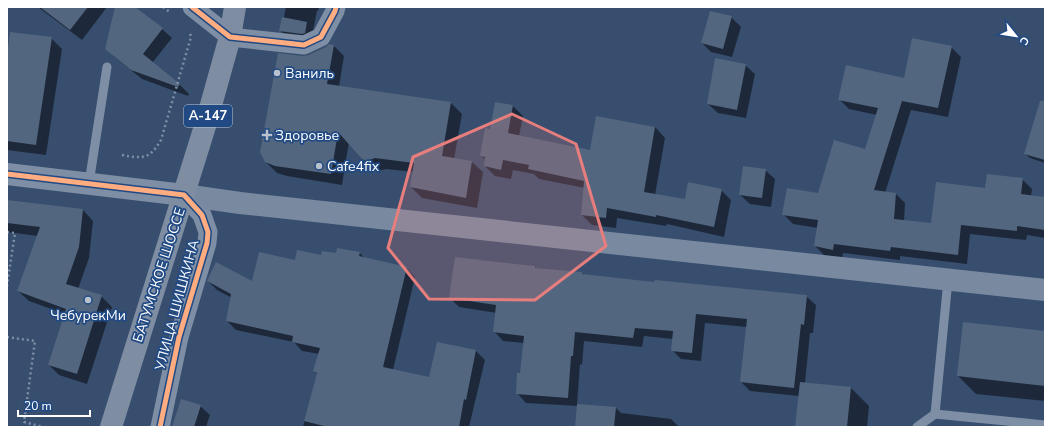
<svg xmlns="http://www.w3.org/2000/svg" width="1052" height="434" viewBox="0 0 1052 434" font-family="'Nunito Sans',sans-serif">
  <rect width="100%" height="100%" fill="#374e6e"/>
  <g fill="#0007">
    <polygon points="38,7 107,7 82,40"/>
    <polygon points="116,7 134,7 162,29 172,38 152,63 179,84 189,94 188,96 142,79 116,58 106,49"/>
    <polygon points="286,7 319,7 318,11 317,11 311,40 288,38 281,31"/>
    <polygon points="731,17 741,27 732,57 711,52 702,43"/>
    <polygon points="51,38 62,49 46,155 7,150 7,50"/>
    <polygon points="333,45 344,56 339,87 451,103 462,114 454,159 472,162 483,172 477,208 422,198 411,187 414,172 386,169 378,171 374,170 362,158 349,142 342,185 287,176 277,173 266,162 303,57"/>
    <polygon points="951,47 961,57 948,117 911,110 885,193 896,194 905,203 904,221 932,224 986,189 1022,179 1032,189 1031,196 1045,198 1045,238 1027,235 1026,240 970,234 967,264 900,256 900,260 843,253 842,259 824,255 815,246 818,228 793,224 783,214 819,194 866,150 877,115 849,109 839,99 904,79"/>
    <polygon points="745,65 755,74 746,118 718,113 708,104"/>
    <polygon points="496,103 513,106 523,116 519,136 591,151 655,127 665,138 655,195 685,200 721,190 731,200 724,237 667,224 666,226 617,218 616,228 592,225 582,215 585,188 539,179 534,174 513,170 511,179 495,176 485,166 486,160 481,156 491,131"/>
    <polygon points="1045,139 1045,163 1030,158 1025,154"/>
    <polygon points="765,170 775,179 771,207 750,204 740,195"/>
    <polygon points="7,201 83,210 93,221 89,258 78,289 101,296 112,307 87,384 59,375 49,365 65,314 29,301 18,291 38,236 7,232"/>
    <polygon points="360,253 364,258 406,268 415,277 393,370 430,378 438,343 476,351 485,360 469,427 303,427 317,374 314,371 320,354 302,351 294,342 236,330 227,321 232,298 217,290 208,281 252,283 296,261 337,255"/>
    <polygon points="535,267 537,269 582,273 584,275 655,283 806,296 816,305 813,333 810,333 805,383 851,388 869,406 867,427 796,427 799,396 750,391 741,382 747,327 705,323 701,361 681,359 672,350 673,339 644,336 642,347 584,341 582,365 580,364 577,405 616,408 621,413 671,419 679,427 576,427 578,406 526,403 517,393 521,374 524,343 503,341 494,331 497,313 459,307 450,298"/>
    <polygon points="1045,332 1045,401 976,394 958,376"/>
    <polygon points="200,406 210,415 206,427 173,427"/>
  </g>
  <g fill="#53667f">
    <polygon points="40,7 88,7 70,30"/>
    <polygon points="115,7 135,7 163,28 143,54 180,84 178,87 131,70 105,49"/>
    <polygon points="710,11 732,16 723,49 701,43"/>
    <polygon points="282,17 307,22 305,33 302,34 279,31"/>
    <polygon points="10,32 52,37 36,145 7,141 7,56"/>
    <polygon points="912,38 952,46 938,108 902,101 874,190 896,193 894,219 931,223 936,182 985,188 987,174 1023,178 1021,194 1045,197 1045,230 1017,226 1017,231 961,225 958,255 891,247 890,251 834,244 833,250 814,246 818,220 782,215 787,188 818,193 834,140 865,149 878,108 838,100 846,65 904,78"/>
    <polygon points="329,44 334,45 327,84 451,102 442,156 472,161 466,198 410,187 414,163 375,158 367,161 362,159 338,132 331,174 275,166 265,162 260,152 278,53 303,56 308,55 326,47"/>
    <polygon points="715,58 746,64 737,110 707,104"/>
    <polygon points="1040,101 1045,101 1045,160 1024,154"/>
    <polygon points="495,102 513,105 508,133 590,150 596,116 655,127 644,192 685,199 688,182 722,189 714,227 656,215 656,217 607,208 606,218 581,215 584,181 528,169 529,165 503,160 501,170 484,166 485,157 480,156 485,128 490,129"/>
    <polygon points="743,166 766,169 762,198 739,195"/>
    <polygon points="7,200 83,209 79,247 66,284 102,295 77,374 48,365 66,309 17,291 40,227 7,223"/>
    <polygon points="337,248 360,252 359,256 407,267 383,367 429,377 437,342 476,350 466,400 464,399 459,427 328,427 304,421 317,373 313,371 320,348 292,342 293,336 226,321 231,294 207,281 216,262 252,281 259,252 295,260 297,250 321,255 322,251 336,253"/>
    <polygon points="455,257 497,262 535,266 535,268 582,272 582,274 654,282 655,280 807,295 804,325 801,324 794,388 740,382 747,319 696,314 692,353 671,351 673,331 635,328 633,338 575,332 573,356 571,356 568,398 516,394 517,373 520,373 524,336 493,332 496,305 449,298"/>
    <polygon points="963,322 1045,331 1045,386 957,376"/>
    <polygon points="800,382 851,387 847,427 795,427"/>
    <polygon points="181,399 201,405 194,427 172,427"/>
    <polygon points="577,404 616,407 614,427 575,427"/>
  </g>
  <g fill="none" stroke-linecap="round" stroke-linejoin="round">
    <g stroke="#7e8ea4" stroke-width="2.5" stroke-dasharray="2 3" stroke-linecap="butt">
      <polyline points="163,7 171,13"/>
      <path d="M 122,155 C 143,159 150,159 161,140 L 191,37 L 190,33"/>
      <polyline points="7,232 15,233 7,286"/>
      <polyline points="7,337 35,341 24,422 43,427"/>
    </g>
    <g stroke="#7e8ea4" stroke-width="9">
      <polyline points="89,183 107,67"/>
      <polyline points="948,280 935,414 1045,425"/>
      <polyline points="917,427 935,414"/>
    </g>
    <g stroke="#7e8ea4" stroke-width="19">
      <polyline points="192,7 230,37 304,45 321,37 335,11 336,7"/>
      <polyline points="160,427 179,337 207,243 208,232 202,215 184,195"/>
    </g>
    <polyline stroke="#7e8ea4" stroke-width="22" points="7,174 184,195"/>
    <polyline stroke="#798aa0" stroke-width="22" points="184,195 240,203 1045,290"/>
    <polyline stroke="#7e8da2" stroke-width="22" points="111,427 206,123 230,37 235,7"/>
    <defs>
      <g id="cycleway">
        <polyline points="192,7 230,37 304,45 321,37 335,11 336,7"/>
        <polyline points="7,174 184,195 202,215 208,232 207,243 179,337 160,427"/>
      </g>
    </defs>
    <use href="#cycleway" stroke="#214a84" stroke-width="8"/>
    <use href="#cycleway" stroke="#ffac80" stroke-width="5"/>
  </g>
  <path fill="#e67e7e" fill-opacity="0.2" stroke="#e67e7e" stroke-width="3" stroke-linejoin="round" d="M 512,114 L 576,144 L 606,246 L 535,300 L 429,299 L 388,248 L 413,157 Z"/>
  <g fill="#b9c1cc" stroke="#214a84" stroke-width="1.5">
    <circle cx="277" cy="73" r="4"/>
    <path d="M265 129h4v4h4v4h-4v4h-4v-4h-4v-4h4z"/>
    <circle cx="319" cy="166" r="4"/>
    <circle cx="88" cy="300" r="4"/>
  </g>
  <g text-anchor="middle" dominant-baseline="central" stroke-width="3.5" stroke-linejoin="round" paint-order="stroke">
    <rect fill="#214a84" stroke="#bcc9da" stroke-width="1" x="184" y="105" width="48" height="22" rx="3"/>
    <g font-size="13" font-weight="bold" fill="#fff">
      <text x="208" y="116">А-147</text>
    </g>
    <g font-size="14" fill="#fff" stroke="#214a84" text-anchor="start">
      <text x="285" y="73">Ваниль</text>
      <text x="275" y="135">Здоровье</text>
      <text x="327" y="166">Cafe4fix</text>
      <text x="88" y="315" text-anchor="middle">ЧебурекМи</text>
    </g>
    <g font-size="14" fill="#fff" stroke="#214a84">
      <text transform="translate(159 275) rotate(-72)">БАТУМСКОЕ ШОССЕ</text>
      <text transform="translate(177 305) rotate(-75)">УЛИЦА ШИШКИНА</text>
    </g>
  </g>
  <rect width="1052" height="434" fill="none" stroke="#ffffff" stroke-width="16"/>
  <g transform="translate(1016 36) rotate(120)" stroke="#214a84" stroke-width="3" paint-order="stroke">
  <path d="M0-3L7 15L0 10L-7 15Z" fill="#ffffff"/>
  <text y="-6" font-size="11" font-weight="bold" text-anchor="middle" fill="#ffffff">С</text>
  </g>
  <path d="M18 410v6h72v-6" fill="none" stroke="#ffffff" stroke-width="2"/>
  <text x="24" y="410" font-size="12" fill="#ffffff" stroke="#214a84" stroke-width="3" paint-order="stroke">20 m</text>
</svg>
